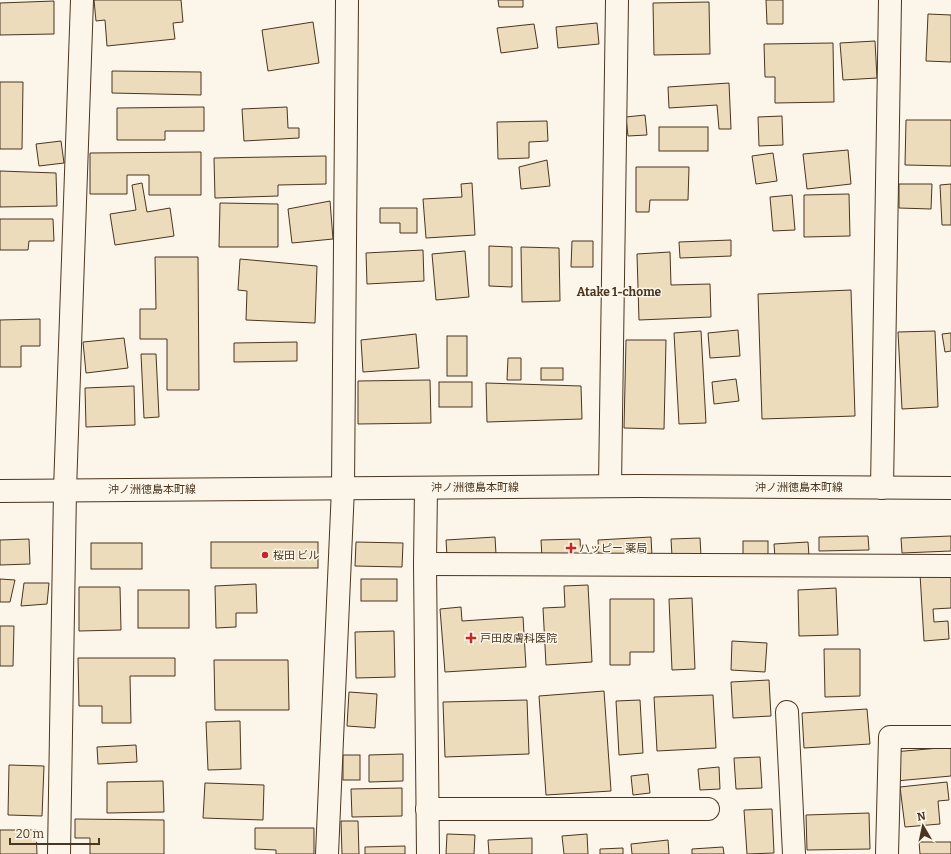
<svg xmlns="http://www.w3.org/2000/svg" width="951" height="854" viewBox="0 0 951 854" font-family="Bitter,'Noto Sans JP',serif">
  <rect width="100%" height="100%" fill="#fbf6e9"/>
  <g fill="#ecdcbc" stroke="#4a3520">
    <polygon points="94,0 181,0 183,22 173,23 175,39 107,46 105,20 96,21"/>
    <polygon points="498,0 523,0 523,7 499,7"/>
    <polygon points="766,0 783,0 783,24 767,24"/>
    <polygon points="54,1 54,34 0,35 0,3"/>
    <polygon points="709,2 710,54 654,55 653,3"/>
    <polygon points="928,14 951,15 951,62 926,61"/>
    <polygon points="313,22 319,63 268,71 262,30"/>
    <polygon points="597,23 599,44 558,48 556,27"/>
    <polygon points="534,24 538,48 501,53 497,28"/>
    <polygon points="875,41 877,78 843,80 840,43"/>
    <polygon points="833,43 834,102 775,103 775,77 765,77 764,44"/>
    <polygon points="112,71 201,72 201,95 112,93"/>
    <polygon points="0,82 23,82 22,149 0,149"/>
    <polygon points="729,83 731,129 719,129 717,105 669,108 668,87"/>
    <polygon points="204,107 204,131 165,131 165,140 117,140 117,108"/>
    <polygon points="287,107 288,128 299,128 299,138 244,141 242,109"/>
    <polygon points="645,115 647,135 628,136 626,117"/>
    <polygon points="782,116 783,145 759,146 758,117"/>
    <polygon points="906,120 951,120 951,166 905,165"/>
    <polygon points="547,121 548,141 529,142 529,158 498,159 497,122"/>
    <rect x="659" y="127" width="49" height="24"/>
    <polygon points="61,141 64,163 39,166 36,144"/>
    <polygon points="848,150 851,184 807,189 803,154"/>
    <polygon points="201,152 201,195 149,195 149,175 127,175 127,194 90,194 90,153"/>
    <polygon points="773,153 777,181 756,184 752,156"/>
    <polygon points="326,156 326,184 278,185 278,196 215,198 214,158"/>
    <polygon points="547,160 550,186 521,189 519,167"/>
    <polygon points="636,167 689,167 688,200 650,200 649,212 636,212"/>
    <polygon points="0,171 56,173 57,206 0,207"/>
    <polygon points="142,183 147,212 170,208 174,236 115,245 110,214 136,210 132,185"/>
    <polygon points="472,183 475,235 426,238 423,199 462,197 461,184"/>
    <polygon points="899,184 932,184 931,209 899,208"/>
    <polygon points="951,184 951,225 942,225 940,185"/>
    <polygon points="849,194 850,236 804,237 804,195"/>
    <polygon points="792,195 795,230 773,231 770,197"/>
    <polygon points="330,201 333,239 292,243 288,209"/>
    <polygon points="220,203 278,204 278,247 219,247"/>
    <polygon points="380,208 417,208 417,233 400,233 400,223 380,223"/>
    <polygon points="0,219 53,219 54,241 29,241 28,250 0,250"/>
    <polygon points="731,240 731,256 680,258 679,242"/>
    <polygon points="572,241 593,241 593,267 571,267"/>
    <polygon points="489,246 512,247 512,287 489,286"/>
    <polygon points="521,247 559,248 560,301 522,302"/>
    <polygon points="423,250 424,281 367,284 366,253"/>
    <polygon points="465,251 469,297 436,300 432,254"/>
    <polygon points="670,252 671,285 710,284 711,317 639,320 637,254"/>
    <polygon points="155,257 198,257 199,390 167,390 167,339 140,339 140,309 156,309"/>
    <polygon points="240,259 317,266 315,323 246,320 247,291 238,290"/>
    <polygon points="851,290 855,416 762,419 758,294"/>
    <polygon points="40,319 40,346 21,346 21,367 0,367 0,320"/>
    <polygon points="738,330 740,356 710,358 708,333"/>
    <polygon points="701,331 706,423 679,424 674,333"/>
    <polygon points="935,331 938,407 902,409 898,332"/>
    <polygon points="951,333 951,351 945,352 942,334"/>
    <polygon points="416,334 419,368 363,372 361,340"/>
    <rect x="447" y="336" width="20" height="40"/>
    <polygon points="124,338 128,368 86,373 83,342"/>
    <polygon points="626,340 666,340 664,429 624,428"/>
    <polygon points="297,342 297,361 234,362 234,343"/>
    <polygon points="141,354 156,354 159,417 144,418"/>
    <polygon points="508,358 521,358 521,380 507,380"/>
    <rect x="541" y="368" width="22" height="12"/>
    <polygon points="736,379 739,401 714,404 712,382"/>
    <polygon points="430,380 431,423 358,424 358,381"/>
    <rect x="439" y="382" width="33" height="25"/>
    <polygon points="486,383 581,386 582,419 487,422"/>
    <polygon points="134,386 135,425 86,427 85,388"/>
    <polygon points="868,536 869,550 819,551 819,537"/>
    <polygon points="951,536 951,551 902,553 901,538"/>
    <polygon points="495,537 496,554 447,556 446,540"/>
    <polygon points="651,537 652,556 599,558 598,540"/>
    <polygon points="700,538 701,556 672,556 671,539"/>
    <polygon points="29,539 30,564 0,565 0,540"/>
    <polygon points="580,539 581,557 542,558 541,540"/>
    <rect x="743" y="541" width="25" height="15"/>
    <rect x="211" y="542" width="107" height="26"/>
    <polygon points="356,542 403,543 402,567 355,566"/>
    <polygon points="808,542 809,556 775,558 774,544"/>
    <rect x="91" y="543" width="51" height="26"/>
    <polygon points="951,572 951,608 933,609 934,622 948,621 949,639 924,641 920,574"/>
    <polygon points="0,579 15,580 10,602 0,602"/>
    <rect x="361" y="579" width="36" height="22"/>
    <polygon points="24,583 49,583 47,604 21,606"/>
    <polygon points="256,584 257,613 236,613 236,627 216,628 215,586"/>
    <polygon points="588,585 592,662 546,665 543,608 565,607 564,586"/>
    <polygon points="79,587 120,587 121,630 79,631"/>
    <polygon points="836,588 838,635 799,636 798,590"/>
    <rect x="138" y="590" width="51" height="38"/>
    <polygon points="692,598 695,669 672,670 669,599"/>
    <polygon points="610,599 654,599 654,652 630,652 630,665 610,665"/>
    <polygon points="461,607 462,621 523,617 526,667 445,672 440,609"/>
    <polygon points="0,626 14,626 13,666 0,666"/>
    <polygon points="394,631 395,677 356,678 355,632"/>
    <polygon points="732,641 767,643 765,672 731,670"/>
    <polygon points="824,649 860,649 860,696 825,697"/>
    <polygon points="78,658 175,658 175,676 130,676 131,723 102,723 102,706 79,706"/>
    <polygon points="214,660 288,660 289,710 215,710"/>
    <polygon points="769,680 771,716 733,718 731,682"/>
    <polygon points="604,691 611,791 546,795 539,696"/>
    <polygon points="349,692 377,694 375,728 347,726"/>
    <polygon points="713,695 716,748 657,751 654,697"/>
    <polygon points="527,700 529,754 445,757 443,702"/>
    <polygon points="640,700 643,753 619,755 616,701"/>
    <polygon points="867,709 870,744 804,748 802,713"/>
    <polygon points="240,721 241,769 208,770 206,722"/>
    <polygon points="136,745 137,762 98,764 97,747"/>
    <polygon points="951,747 951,776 896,781 893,752"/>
    <polygon points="403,754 403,781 369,782 369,755"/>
    <rect x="343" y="755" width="17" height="25"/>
    <polygon points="760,757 762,788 736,789 734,758"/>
    <polygon points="9,765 44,766 42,816 8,815"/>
    <polygon points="719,767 720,789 700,790 698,769"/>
    <polygon points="648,774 650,793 633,795 631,776"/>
    <polygon points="163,781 164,812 107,813 107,782"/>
    <polygon points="947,782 949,800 938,801 940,824 905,827 900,787"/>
    <polygon points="205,783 264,785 263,820 203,818"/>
    <polygon points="402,788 402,816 352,817 351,789"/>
    <polygon points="772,809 774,853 747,854 744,810"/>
    <polygon points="869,813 870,849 807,850 806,815"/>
    <polygon points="75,819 164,820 164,854 90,854 90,838 75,838"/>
    <polygon points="341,821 358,821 359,854 342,854"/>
    <polygon points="255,828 314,828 314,854 276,854 276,850 255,849"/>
    <polygon points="0,830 36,830 37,854 0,854"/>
    <polygon points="447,834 475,835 474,854 446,854"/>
    <polygon points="587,834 588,854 564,854 562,836"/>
    <polygon points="532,838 532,854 489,854 488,840"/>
    <polygon points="668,840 669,854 632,854 631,844"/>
    <polygon points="919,842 951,842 951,854 920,854"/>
    <polygon points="405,846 405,854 365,854 365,847"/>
    <polygon points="723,847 724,854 692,854 692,849"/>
    <polygon points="623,848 623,854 600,854 600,849"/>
  </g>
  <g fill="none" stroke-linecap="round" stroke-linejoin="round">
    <defs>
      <g id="street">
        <polyline points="610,486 617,0"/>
        <polyline points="426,488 425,564 428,854"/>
        <polyline points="882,488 890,0"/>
        <polyline points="425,564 951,566"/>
        <polyline points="787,712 794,854"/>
        <polyline points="427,809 708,809"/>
        <polyline points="59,854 65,490 82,0"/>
        <polyline points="327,854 343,488 347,0"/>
        <polyline points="887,854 890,737 951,737"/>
      </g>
      <polyline id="primary" points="0,491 638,486 951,488"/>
    </defs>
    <use href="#street" stroke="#4a3520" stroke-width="24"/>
    <use href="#primary" stroke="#4a3520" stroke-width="24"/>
    <use href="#street" stroke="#fbf6e9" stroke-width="22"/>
    <use href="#primary" stroke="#fbf6e9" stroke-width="22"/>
  </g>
  <g fill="#c62828" stroke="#fbf6e9" stroke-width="1.5">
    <path d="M569 542h4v4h4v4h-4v4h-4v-4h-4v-4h4z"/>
    <circle cx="265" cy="555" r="4"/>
    <path d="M469 632h4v4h4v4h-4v4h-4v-4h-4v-4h4z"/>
  </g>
  <g text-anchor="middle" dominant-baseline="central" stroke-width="3" stroke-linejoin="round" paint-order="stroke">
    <g font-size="11" fill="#4a3520" stroke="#fbf6e9">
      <text x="475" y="487">沖ノ洲徳島本町線</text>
      <text x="799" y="487">沖ノ洲徳島本町線</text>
      <text x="152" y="489">沖ノ洲徳島本町線</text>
    </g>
    <g font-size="11" fill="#4a3520" stroke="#fbf6e9" text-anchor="start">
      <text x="579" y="548">ハッピー 薬局</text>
      <text x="273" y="555">桜田 ビル</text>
      <text x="480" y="638">戸田皮膚科医院</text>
    </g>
    <g font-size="12" font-weight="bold" fill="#4a3520" stroke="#fbf6e9">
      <text x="619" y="292">Atake 1-chome</text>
    </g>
  </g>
  <g transform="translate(923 826) rotate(351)" stroke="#fbf6e9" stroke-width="3" paint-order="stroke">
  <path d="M0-3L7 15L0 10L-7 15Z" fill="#4a3520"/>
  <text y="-6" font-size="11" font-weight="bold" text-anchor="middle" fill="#4a3520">N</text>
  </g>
  <path d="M10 838v6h89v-6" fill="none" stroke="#4a3520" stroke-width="2"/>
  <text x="16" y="838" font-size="12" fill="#4a3520" stroke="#fbf6e9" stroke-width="3" paint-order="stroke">20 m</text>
</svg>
